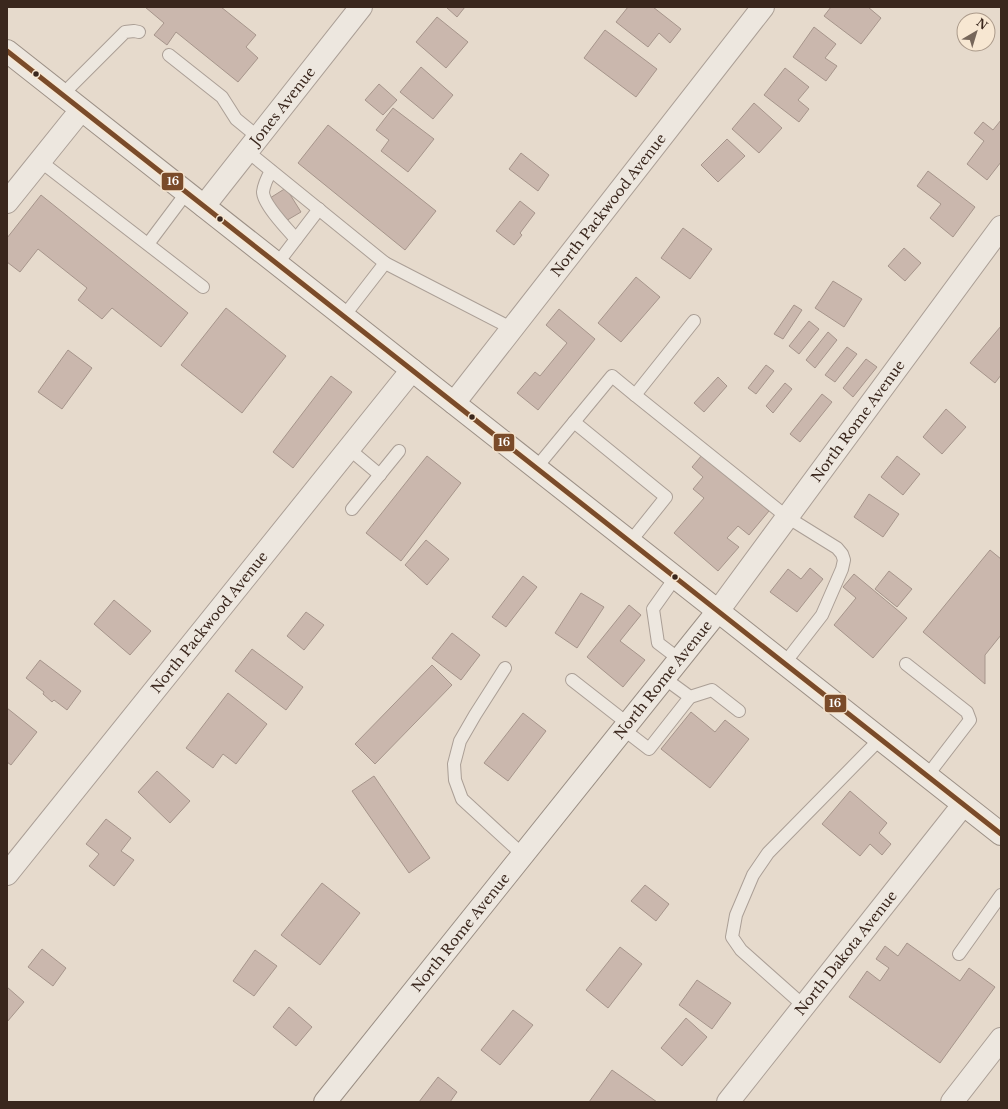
<svg xmlns="http://www.w3.org/2000/svg" width="1008" height="1109" viewBox="0 0 1008 1109" font-family="'Libre Baskerville',serif">
  <rect width="100%" height="100%" fill="#e6dacc"/>
  <g fill="#cab7ad" stroke="#a6958b">
    <polygon points="145,7 221,7 256,35 246,47 258,58 238,82 176,32 167,45 154,35 164,23"/>
    <polygon points="446,7 465,7 457,17"/>
    <polygon points="628,7 653,7 681,29 670,43 659,33 648,47 616,22"/>
    <polygon points="831,7 868,7 881,18 861,44 824,16"/>
    <polygon points="437,17 468,42 446,68 416,42"/>
    <polygon points="814,27 836,44 825,58 837,66 826,81 793,57"/>
    <polygon points="605,30 657,69 636,97 584,58"/>
    <polygon points="421,67 453,95 433,119 400,92"/>
    <polygon points="785,68 809,87 798,100 809,109 799,122 764,95"/>
    <polygon points="379,84 397,100 383,115 365,100"/>
    <polygon points="754,103 782,128 759,153 732,129"/>
    <polygon points="393,108 434,139 408,172 381,151 389,140 376,130"/>
    <polygon points="1001,120 1001,162 987,180 967,164 984,141 974,133 983,122 993,130"/>
    <polygon points="328,125 436,211 405,250 298,163"/>
    <polygon points="727,139 745,156 718,182 701,165"/>
    <polygon points="521,153 549,175 538,191 509,169"/>
    <polygon points="928,171 975,207 953,237 930,218 941,204 917,186"/>
    <polygon points="286,188 301,212 284,222 270,198"/>
    <polygon points="41,195 188,313 161,347 112,308 102,319 78,300 87,288 38,249 20,272 7,262 7,238"/>
    <polygon points="520,201 535,213 520,233 522,235 514,245 496,231"/>
    <polygon points="683,228 712,249 690,279 661,258"/>
    <polygon points="904,248 921,263 905,281 888,266"/>
    <polygon points="636,277 660,297 621,342 598,323"/>
    <polygon points="833,281 862,299 844,327 815,308"/>
    <polygon points="794,305 802,310 783,339 774,334"/>
    <polygon points="226,308 286,356 242,413 181,365"/>
    <polygon points="559,309 595,339 538,410 517,393 535,372 540,376 567,343 546,325"/>
    <polygon points="809,321 819,329 799,354 789,346"/>
    <polygon points="1001,326 1001,375 995,383 970,363"/>
    <polygon points="828,332 837,340 815,368 806,360"/>
    <polygon points="847,347 857,354 835,382 825,375"/>
    <polygon points="68,350 92,368 62,409 38,392"/>
    <polygon points="866,359 877,367 853,397 843,388"/>
    <polygon points="766,365 774,371 756,394 748,388"/>
    <polygon points="331,376 352,392 293,468 273,452"/>
    <polygon points="718,377 727,386 704,412 694,403"/>
    <polygon points="785,383 792,389 773,413 766,406"/>
    <polygon points="822,394 832,402 800,442 790,434"/>
    <polygon points="946,409 966,427 942,454 923,437"/>
    <polygon points="702,455 769,511 749,535 738,526 727,538 739,547 718,571 674,533 704,498 693,489 703,477 692,467"/>
    <polygon points="427,456 461,483 401,561 366,533"/>
    <polygon points="897,456 920,474 903,495 881,477"/>
    <polygon points="869,494 899,514 883,537 854,517"/>
    <polygon points="426,540 449,559 427,585 405,565"/>
    <polygon points="990,550 1001,559 1001,635 985,655 985,684 923,632"/>
    <polygon points="810,568 823,579 797,612 770,592 788,569 801,579"/>
    <polygon points="889,571 912,589 897,607 875,589"/>
    <polygon points="854,574 907,618 873,658 834,625 856,598 843,587"/>
    <polygon points="523,576 537,587 506,627 492,617"/>
    <polygon points="581,593 604,607 577,648 555,633"/>
    <polygon points="114,600 151,631 130,655 94,624"/>
    <polygon points="629,605 641,615 620,641 645,660 623,687 587,657"/>
    <polygon points="306,612 324,625 304,650 287,636"/>
    <polygon points="452,633 480,655 461,680 432,658"/>
    <polygon points="252,649 303,687 286,710 235,671"/>
    <polygon points="40,660 81,691 67,710 54,700 52,702 43,694 44,692 26,678"/>
    <polygon points="432,665 452,685 375,764 355,744"/>
    <polygon points="228,693 267,724 236,764 223,754 213,768 186,748"/>
    <polygon points="7,708 37,732 11,765 7,762"/>
    <polygon points="691,712 715,732 725,720 749,739 710,788 661,749"/>
    <polygon points="523,713 546,731 508,781 484,763"/>
    <polygon points="157,771 190,801 170,823 138,792"/>
    <polygon points="374,776 430,858 409,873 352,791"/>
    <polygon points="850,791 887,823 879,833 891,844 882,855 870,844 860,856 822,824"/>
    <polygon points="106,819 131,838 121,851 134,860 114,886 89,866 99,854 86,844"/>
    <polygon points="322,883 360,913 320,965 281,935"/>
    <polygon points="645,885 669,904 656,921 631,901"/>
    <polygon points="907,943 960,981 969,968 995,987 940,1063 849,997 867,971 880,981 889,968 876,959 885,946 898,956"/>
    <polygon points="620,947 642,964 608,1008 586,990"/>
    <polygon points="42,949 66,968 53,986 28,967"/>
    <polygon points="255,950 277,966 254,996 233,981"/>
    <polygon points="697,980 731,1003 712,1029 679,1005"/>
    <polygon points="7,987 24,1002 7,1022"/>
    <polygon points="289,1007 312,1027 296,1046 273,1027"/>
    <polygon points="513,1010 533,1025 500,1065 481,1050"/>
    <polygon points="686,1018 707,1037 682,1066 661,1048"/>
    <polygon points="612,1070 657,1102 589,1102"/>
    <polygon points="438,1077 457,1092 450,1102 419,1102"/>
  </g>
  <g fill="none" stroke-linecap="round" stroke-linejoin="round">
    <defs>
      <g id="lane">
        <polyline points="169,55 222,97 236,119 258,137"/>
        <polyline points="62,95 125,32 134,31 139,32"/>
        <polyline points="247,151 385,263 344,316"/>
        <polyline points="40,161 203,287"/>
        <path d="M 271,171 C 267,178 264,184 263,192 C 263,204 288,230 296,239"/>
        <polyline points="148,244 187,192"/>
        <polyline points="385,263 513,329"/>
        <polyline points="277,264 319,209"/>
        <polyline points="635,395 787,517 837,548 842,554 844,560 842,569 822,615 784,664"/>
        <polyline points="574,422 666,497 630,542"/>
        <polyline points="349,449 380,475"/>
        <polyline points="536,468 612,376 635,395 694,321"/>
        <polyline points="352,509 399,451"/>
        <polyline points="675,578 653,609 658,643 679,659"/>
        <polyline points="906,664 967,712 970,720 927,776"/>
        <polyline points="505,668 475,715 460,741 454,764 455,780 462,799 523,855"/>
        <polyline points="572,680 627,723"/>
        <polyline points="690,697 712,690 739,711"/>
        <polyline points="623,729 649,749 690,697 664,678"/>
        <polyline points="959,954 1001,895"/>
        <polyline points="804,1006 741,950 732,937 736,915 753,875 768,853 880,739"/>
      </g>
      <g id="street">
        <polyline points="7,202 81,110"/>
        <path id="s1" d="M 204,206 L 361,7"/>
        <path id="s2" d="M 454,403 L 763,7"/>
        <path id="s3" d="M 718,611 L 1001,227"/>
        <path id="s4" d="M 7,874 L 412,370"/>
        <path id="s5" d="M 728,1102 L 963,805"/>
        <polyline points="952,1102 1001,1039"/>
      </g>
      <g id="secondary">
        <polyline points="7,51 1001,834"/>
        <path id="s6" d="M 325,1102 L 718,611"/>
      </g>
    </defs>
    <use href="#lane" stroke="#ab9f96" stroke-width="14"/>
    <use href="#street" stroke="#ab9f96" stroke-width="24"/>
    <use href="#secondary" stroke="#9b8f85" stroke-width="24"/>
    <use href="#lane" stroke="#ede7df" stroke-width="12"/>
    <use href="#street" stroke="#ede7df" stroke-width="22"/>
    <use href="#secondary" stroke="#ede7df" stroke-width="22"/>
    <defs>
      <polyline id="bus-1" points="7,51 1001,834"/>
    </defs>
    <use href="#bus-1" stroke="#f7e7d2" stroke-width="8"/>
    <use href="#bus-1" stroke="#7a4b2a" stroke-width="5"/>
  </g>
  <g fill="#3a271d" stroke="#f7e7d2" stroke-width="1.5">
    <circle cx="36" cy="74" r="3.5"/>
    <circle cx="220" cy="219" r="3.5"/>
    <circle cx="472" cy="417" r="3.5"/>
    <circle cx="675" cy="577" r="3.5"/>
  </g>
  <g text-anchor="middle" dominant-baseline="central" stroke-width="4" stroke-linejoin="round" paint-order="stroke">
    <g font-size="14" fill="#3a271d" stroke="#f7e7d2">
      <text stroke="none"><textPath href="#s1" startOffset="127">Jones Avenue</textPath></text>
      <text stroke="none"><textPath href="#s2" startOffset="251">North Packwood Avenue</textPath></text>
      <text stroke="none"><textPath href="#s3" startOffset="236">North Rome Avenue</textPath></text>
      <text stroke="none"><textPath href="#s4" startOffset="323">North Packwood Avenue</textPath></text>
      <text stroke="none"><textPath href="#s6" startOffset="541">North Rome Avenue</textPath></text>
      <text stroke="none"><textPath href="#s6" startOffset="217">North Rome Avenue</textPath></text>
      <text stroke="none"><textPath href="#s5" startOffset="190">North Dakota Avenue</textPath></text>
    </g>
  </g>
  <g stroke="#f7e7d2" stroke-width="1.5">
    <rect x="161" y="172" width="23" height="19" rx="4" fill="#7a4b2a"/>
    <rect x="493" y="433" width="22" height="19" rx="4" fill="#7a4b2a"/>
    <rect x="824" y="694" width="23" height="19" rx="4" fill="#7a4b2a"/>
  </g>
  <g font-size="11" text-anchor="middle" font-weight="bold" fill="#fff">
    <text x="173" y="185">16</text>
    <text x="504" y="446">16</text>
    <text x="835" y="707">16</text>
  </g>
  <rect width="1008" height="1109" fill="none" stroke="#3a271d" stroke-width="16"/>
  <g transform="translate(976 32) rotate(38)"><circle r="19" fill="#f7e7d2" stroke="#ab9a8a"/>
  <path d="M0-3L7 15L0 10L-7 15Z" fill="#76665a"/>
  <text y="-6" font-size="11" font-weight="bold" text-anchor="middle" fill="#3a271d">N</text>
  </g>
</svg>
